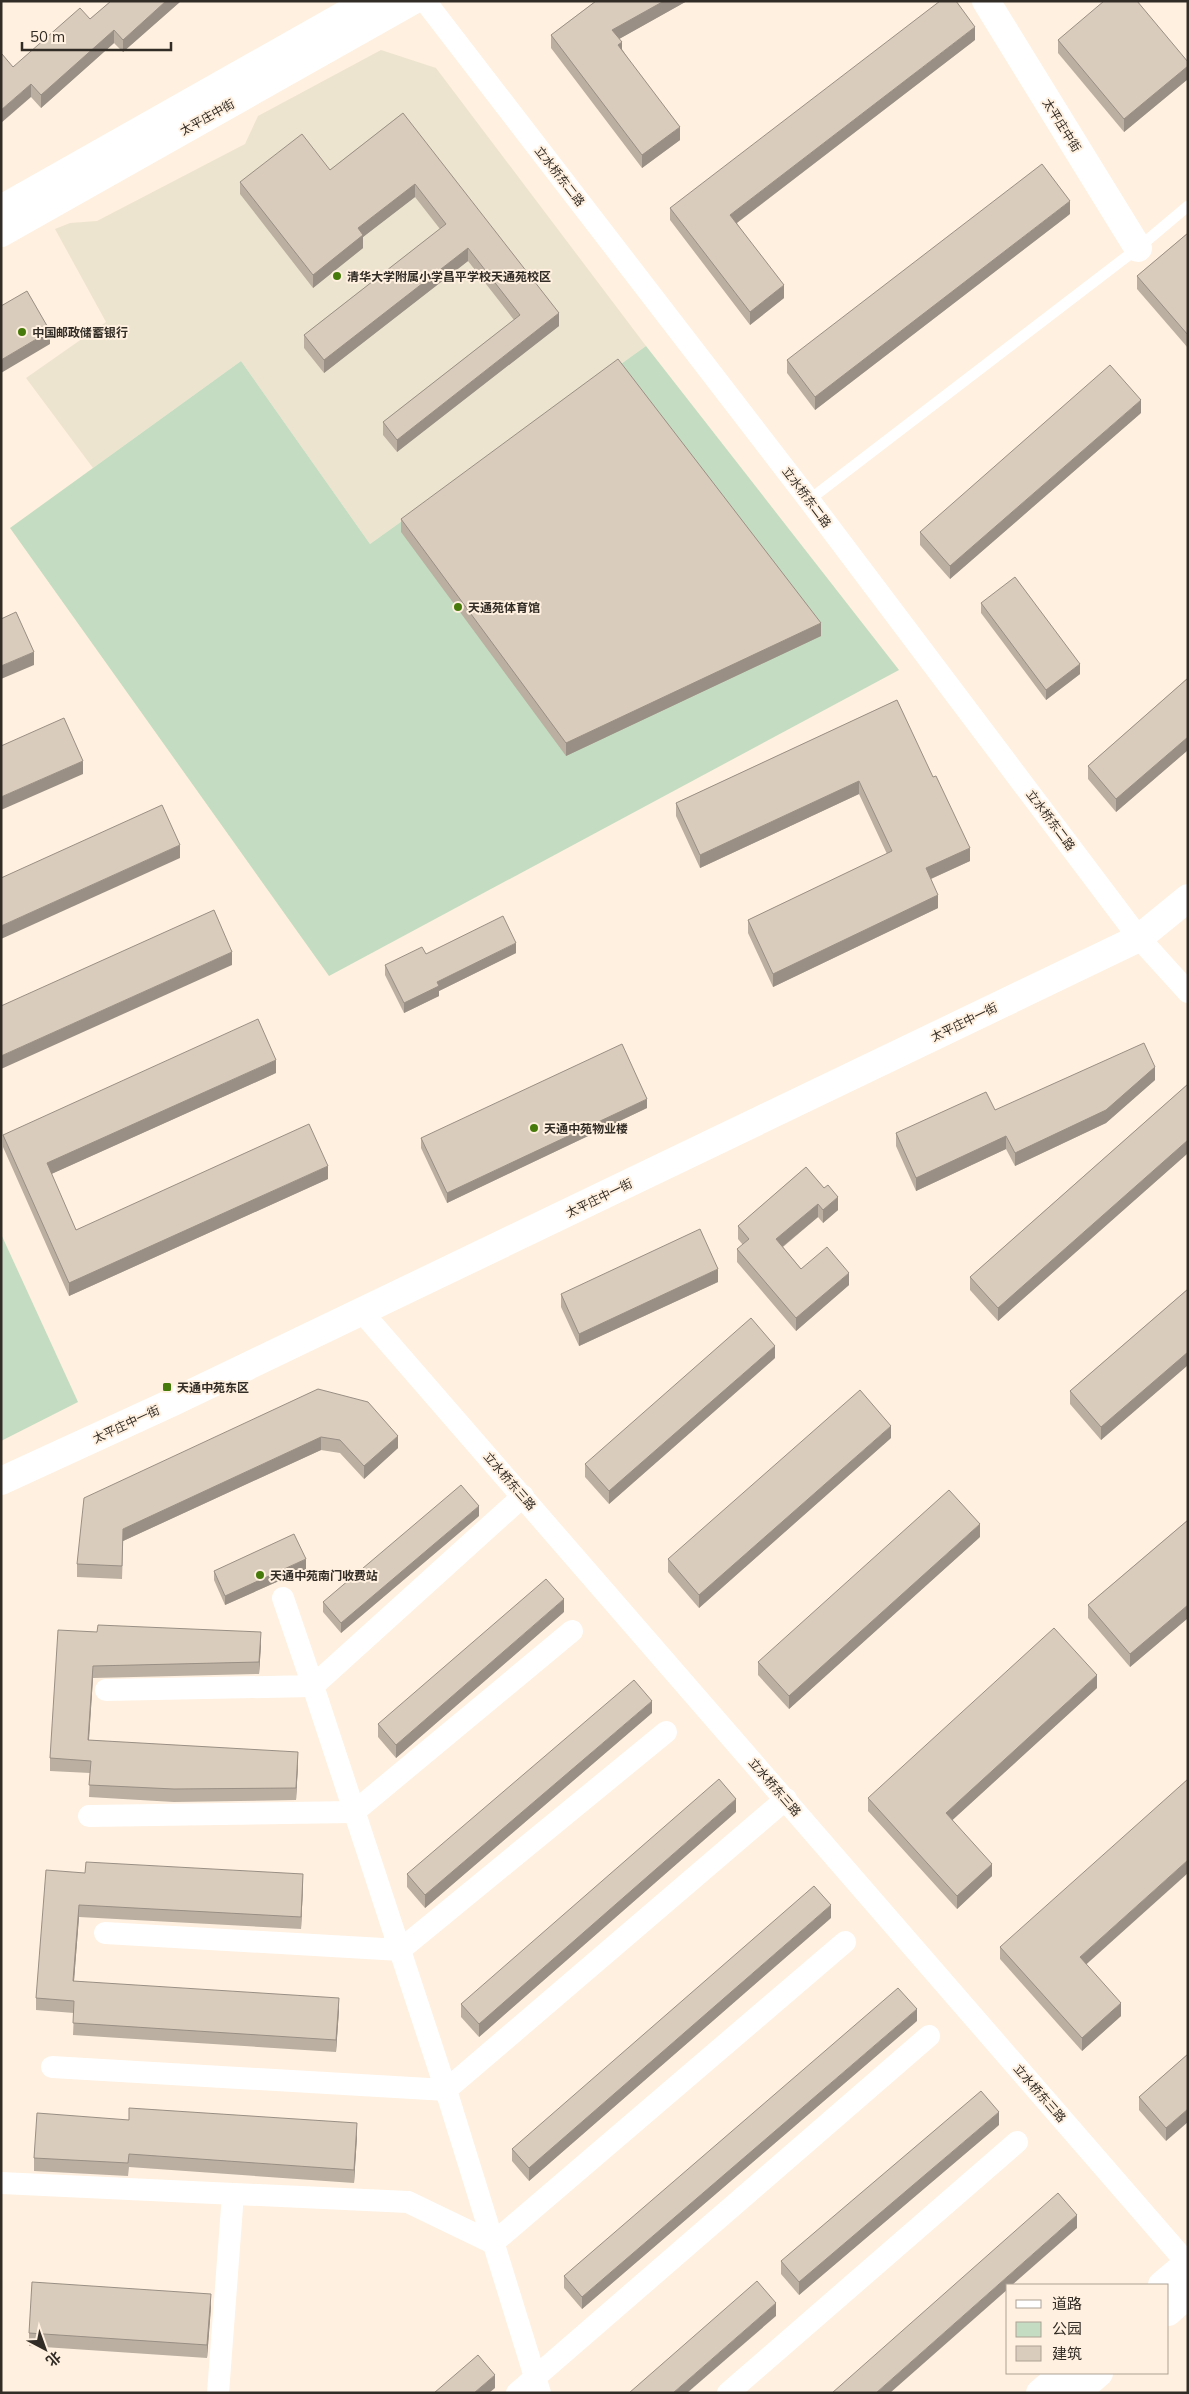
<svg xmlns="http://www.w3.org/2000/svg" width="1189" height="2394" viewBox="0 0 1189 2394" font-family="Mulish,'Noto Sans SC',sans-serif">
  <rect width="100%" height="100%" fill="#fff0df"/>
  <polygon fill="#ede4cf" points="381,50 436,68 646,346 370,544 241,361 93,468 26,378 106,322 55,229 70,223 97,221 245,144 258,116"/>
  <g fill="#c4ddc2">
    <polygon points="646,346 899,670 329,976 10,528 241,361 370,544"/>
    <polygon points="1,1234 78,1402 1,1441"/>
  </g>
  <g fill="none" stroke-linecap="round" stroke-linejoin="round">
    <polyline stroke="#fff" stroke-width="11" points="809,500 1138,248 1188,206"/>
    <g stroke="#fff" stroke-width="22">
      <polyline points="425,1 809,500 1139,938 1188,992"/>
      <polyline points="362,1312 1187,2263"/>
      <polyline points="106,1690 313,1686 283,1598"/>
      <polyline points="89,1816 354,1812 572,1631"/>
      <polyline points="105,1933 400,1950 666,1732"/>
      <polyline points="52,2067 446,2090 313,1686 523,1496"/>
      <polyline points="1,2183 408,2202 493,2243 845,1942"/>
      <polyline points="218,2393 233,2194"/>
      <polyline points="517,2393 929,2036"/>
      <polyline points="540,2393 446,2090 786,1799"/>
      <polyline points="728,2393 1017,2142"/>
    </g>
    <g stroke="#fff" stroke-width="28">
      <polyline points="986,1 1138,248"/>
      <polyline points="1,209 369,1"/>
      <polyline points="1,233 412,1"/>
      <polyline points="1,1481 173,1402 1139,938 1188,898"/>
      <polyline points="1162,2285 1188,2263"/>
      <polyline points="1168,2312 1188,2294"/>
      <polyline points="1040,2393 1063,2373"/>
      <polyline points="1076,2393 1099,2373"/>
    </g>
  </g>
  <g fill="#bbafa2">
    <polygon points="111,1 181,1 123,52 114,43 41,108 31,97 13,67 90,19"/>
    <polygon points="596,1 687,1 619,39 622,49 680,140 642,168 551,48 551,35"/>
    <polygon points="975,40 737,223 784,298 750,325 670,220 670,208"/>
    <polygon points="1058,40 1188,62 1188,79 1124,132 1058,53"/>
    <polygon points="403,113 559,326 397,452 383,435 383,422 514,320 468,261 324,373 304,348 304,335 440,229 415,197 363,237 363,248 313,288 240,194 240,182 330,170"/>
    <polygon points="1070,214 815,410 787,373 787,360"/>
    <polygon points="1188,233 1188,348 1137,289 1137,276"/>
    <polygon points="1141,413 950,579 920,545 920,532"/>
    <polygon points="401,519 821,636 566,756 401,532"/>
    <polygon points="981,603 1080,674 1046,700 981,613"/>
    <polygon points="1188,678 1188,750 1116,812 1088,779 1088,766"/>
    <polygon points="897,700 970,861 931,879 938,908 773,987 748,933 748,920 887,854 859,794 700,868 676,816 676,803"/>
    <polygon points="516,953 439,991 439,996 404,1013 385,975 385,965 426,954"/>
    <polygon points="276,1073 51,1174 76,1230 328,1179 69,1296 3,1147 3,1135"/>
    <polygon points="1155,1080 1106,1123 1015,1166 1006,1149 916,1191 896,1146 896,1133 995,1110"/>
    <polygon points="1188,1084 1188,1153 998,1321 970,1290 970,1277"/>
    <polygon points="647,1108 447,1203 421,1148 421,1138"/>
    <polygon points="806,1167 838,1210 823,1223 818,1217 783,1247 801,1269 849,1285 796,1331 737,1262 737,1249 743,1245 738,1239 738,1226"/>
    <polygon points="718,1282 579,1346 561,1307 561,1294"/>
    <polygon points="1188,1289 1188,1365 1101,1440 1070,1404 1070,1391"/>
    <polygon points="775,1358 609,1504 585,1477 585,1464"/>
    <polygon points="318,1389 398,1448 364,1479 340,1453 321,1450 123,1541 122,1579 77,1577 77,1564"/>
    <polygon points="891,1438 699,1608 668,1572 668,1559"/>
    <polygon points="479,1516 341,1633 323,1612 323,1602"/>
    <polygon points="1188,1520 1188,1618 1130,1667 1088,1618 1088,1605"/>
    <polygon points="980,1537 789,1709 758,1675 758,1662"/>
    <polygon points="306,1569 225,1605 214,1580 214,1571"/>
    <polygon points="564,1612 396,1758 378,1737 378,1724"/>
    <polygon points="97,1632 261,1645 259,1674 93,1678 89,1740 298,1765 296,1800 174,1802 89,1797 90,1773 50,1771 50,1758"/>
    <polygon points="1097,1688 952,1820 992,1876 957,1909 868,1811 868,1798"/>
    <polygon points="652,1713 425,1908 407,1887 407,1874"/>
    <polygon points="736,1812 479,2037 461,2017 461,2004"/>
    <polygon points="85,1873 303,1886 301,1929 79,1917 74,1981 339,2010 336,2052 73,2035 74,2013 36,2010 36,1998"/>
    <polygon points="831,1918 529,2181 512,2161 512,2149"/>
    <polygon points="1000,1947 1086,1964 1121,2016 1082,2051 1000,1959"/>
    <polygon points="917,2021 582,2309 564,2288 564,2276"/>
    <polygon points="1188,2054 1166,2141 1139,2110 1139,2097"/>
    <polygon points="999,2125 799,2295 781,2274 781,2261"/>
    <polygon points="357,2136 354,2183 129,2167 128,2176 34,2171 34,2158"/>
    <polygon points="211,2307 207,2358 29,2346 29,2333"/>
  </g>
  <g fill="#998f84">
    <polygon points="166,1 181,1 123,52 123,40"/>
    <polygon points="664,1 687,1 612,43 612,30"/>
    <polygon points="975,27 975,40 730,228 730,215"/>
    <polygon points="114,30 114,43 41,108 41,95"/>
    <polygon points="622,42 622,55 618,45"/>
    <polygon points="1188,66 1188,79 1124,132 1124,119"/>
    <polygon points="31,84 31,97 1,123 1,110"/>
    <polygon points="680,127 680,140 642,168 642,155"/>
    <polygon points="415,184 415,197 363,237 363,248 313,288 313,275 358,228"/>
    <polygon points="1070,201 1070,214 815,410 815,397"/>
    <polygon points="468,248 468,261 324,373 324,360"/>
    <polygon points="784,285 784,298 750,325 750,312"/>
    <polygon points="559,313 559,326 397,452 397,440"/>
    <polygon points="50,331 50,344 1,373 1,360"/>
    <polygon points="1141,400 1141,413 950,579 950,566"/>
    <polygon points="821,623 821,636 566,756 566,743"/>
    <polygon points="34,652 34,665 1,679 1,666"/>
    <polygon points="1080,664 1080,674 1046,700 1046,690"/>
    <polygon points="1188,737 1188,750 1116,812 1116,799"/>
    <polygon points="83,761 83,774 1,810 1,797"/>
    <polygon points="859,781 859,794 700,868 700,855"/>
    <polygon points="180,845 180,858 1,939 1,926"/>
    <polygon points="970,848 970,861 926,881 926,868"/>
    <polygon points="938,895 938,908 773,987 773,974"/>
    <polygon points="516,943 516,953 439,991 439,996 404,1013 404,1003 437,982"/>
    <polygon points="232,952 232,965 1,1069 1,1056"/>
    <polygon points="276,1060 276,1073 47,1176 47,1163"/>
    <polygon points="1155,1067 1155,1080 1106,1123 1015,1166 1015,1153"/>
    <polygon points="647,1099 647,1108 447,1203 447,1193"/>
    <polygon points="1006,1136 1006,1149 916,1191 916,1178"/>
    <polygon points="1188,1140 1188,1153 998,1321 998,1308"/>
    <polygon points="328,1166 328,1179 69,1296 69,1283"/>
    <polygon points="838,1197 838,1210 823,1223 823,1210"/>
    <polygon points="818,1204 818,1217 776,1252 776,1239"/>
    <polygon points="718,1269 718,1282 579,1346 579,1334"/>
    <polygon points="849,1273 849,1285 796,1331 796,1318"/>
    <polygon points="775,1346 775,1358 609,1504 609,1491"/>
    <polygon points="1188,1352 1188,1365 1101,1440 1101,1427"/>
    <polygon points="891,1426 891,1438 699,1608 699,1595"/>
    <polygon points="398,1436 398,1448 364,1479 364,1466"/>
    <polygon points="321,1437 321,1450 123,1541 122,1579 123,1529"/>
    <polygon points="479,1506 479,1516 341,1633 341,1623"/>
    <polygon points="980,1524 980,1537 789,1709 789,1696"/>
    <polygon points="306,1559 306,1569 225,1605 225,1596"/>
    <polygon points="564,1599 564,1612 396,1758 396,1745"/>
    <polygon points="1188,1605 1188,1618 1130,1667 1130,1654"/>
    <polygon points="261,1632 261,1645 259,1674 259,1662"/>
    <polygon points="93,1666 93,1678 88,1753 88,1740"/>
    <polygon points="1097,1675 1097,1688 946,1826 946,1813"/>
    <polygon points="652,1701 652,1713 425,1908 425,1895"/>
    <polygon points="298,1752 298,1765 296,1800 296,1788"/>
    <polygon points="736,1799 736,1812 479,2037 479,2024"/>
    <polygon points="1188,1860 1188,1873 1080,1970 1080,1957"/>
    <polygon points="992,1864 992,1876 957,1909 957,1896"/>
    <polygon points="303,1874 303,1886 301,1929 301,1917"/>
    <polygon points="79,1905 79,1917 73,1993 73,1981"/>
    <polygon points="831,1905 831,1918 529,2181 529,2168"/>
    <polygon points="339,1998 339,2010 336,2052 336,2040"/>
    <polygon points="1121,2003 1121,2016 1082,2051 1082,2038"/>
    <polygon points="917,2009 917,2021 582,2309 582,2297"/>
    <polygon points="1188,2109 1188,2122 1166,2141 1166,2128"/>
    <polygon points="999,2112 999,2125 799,2295 799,2282"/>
    <polygon points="357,2123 357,2136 354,2183 354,2170"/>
    <polygon points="1077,2215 1077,2228 1012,2285 1008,2285 1008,2289 890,2393 876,2393"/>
    <polygon points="211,2294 211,2307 207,2358 207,2345"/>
    <polygon points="776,2303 776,2316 687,2393 673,2393"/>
    <polygon points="495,2375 495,2388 489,2393 474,2393"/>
  </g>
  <g fill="#daccbc" stroke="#998f84">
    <polygon points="111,1 166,1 123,40 114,30 41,95 31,84 1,110 1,55 2,54 13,67 80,8 90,19"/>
    <polygon points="596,1 664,1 612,30 622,42 618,45 680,127 642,155 551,35"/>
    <polygon points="940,1 956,1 975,27 730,215 784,285 750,312 670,208"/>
    <polygon points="1104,1 1137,1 1188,62 1188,66 1124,119 1058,40"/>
    <polygon points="403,113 559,313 397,440 383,422 520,315 468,248 324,360 304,335 446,224 415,184 358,228 363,235 313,275 240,182 302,134 330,170"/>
    <polygon points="1042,164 1070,201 815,397 787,360"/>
    <polygon points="1188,233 1188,335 1137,276"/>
    <polygon points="27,291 50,331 1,360 1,306"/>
    <polygon points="618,359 821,623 566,743 401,519"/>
    <polygon points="1110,365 1141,400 950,566 920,532"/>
    <polygon points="1015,577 1080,664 1046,690 981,603"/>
    <polygon points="16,612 34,652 1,666 1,619"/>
    <polygon points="1188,678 1188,737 1116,799 1088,766"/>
    <polygon points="897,700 933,777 936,776 970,848 926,868 938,895 773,974 748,920 892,851 859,781 700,855 676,803"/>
    <polygon points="64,718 83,761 1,797 1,746"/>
    <polygon points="162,805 180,845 1,926 1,878"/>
    <polygon points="214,910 232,952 1,1056 1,1006"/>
    <polygon points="503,916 516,943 437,982 439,986 404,1003 385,965 422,947 426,954"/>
    <polygon points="258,1019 276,1060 47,1163 76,1230 309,1124 328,1166 69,1283 3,1135"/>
    <polygon points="1144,1043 1155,1067 1106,1110 1015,1153 1006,1136 916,1178 896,1133 986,1092 995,1110"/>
    <polygon points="622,1044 647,1099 447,1193 421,1138"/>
    <polygon points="1188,1084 1188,1140 998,1308 970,1277"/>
    <polygon points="806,1167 824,1188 828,1185 838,1197 823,1210 818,1204 776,1239 801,1269 827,1247 849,1273 796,1318 737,1249 749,1239 738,1226"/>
    <polygon points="700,1229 718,1269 579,1334 561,1294"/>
    <polygon points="1188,1289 1188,1352 1101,1427 1070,1391"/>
    <polygon points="751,1318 775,1346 609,1491 585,1464"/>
    <polygon points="318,1389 368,1402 398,1436 364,1466 340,1440 321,1437 123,1529 122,1566 77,1564 84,1498"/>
    <polygon points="860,1390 891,1426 699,1595 668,1559"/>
    <polygon points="461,1485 479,1506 341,1623 323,1602"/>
    <polygon points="949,1490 980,1524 789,1696 758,1662"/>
    <polygon points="1188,1520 1188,1605 1130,1654 1088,1605"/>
    <polygon points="294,1534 306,1559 225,1596 214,1571"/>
    <polygon points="546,1579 564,1599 396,1745 378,1724"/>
    <polygon points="98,1625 261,1632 259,1662 93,1666 88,1740 298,1752 296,1788 174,1789 89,1785 91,1761 50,1758 58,1630 97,1632"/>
    <polygon points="1054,1628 1097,1675 946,1813 992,1864 957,1896 868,1798"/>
    <polygon points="634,1680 652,1701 425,1895 407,1874"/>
    <polygon points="719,1779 736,1799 479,2024 461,2004"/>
    <polygon points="1188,1779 1188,1860 1080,1957 1121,2003 1082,2038 1000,1947"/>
    <polygon points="86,1862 303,1874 301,1917 79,1905 73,1981 339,1998 336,2040 73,2023 74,2001 36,1998 46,1870 85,1873"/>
    <polygon points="814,1886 831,1905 529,2168 512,2149"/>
    <polygon points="898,1988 917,2009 582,2297 564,2276"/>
    <polygon points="1188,2054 1188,2109 1166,2128 1139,2097"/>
    <polygon points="981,2091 999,2112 799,2282 781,2261"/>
    <polygon points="129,2108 357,2123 354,2170 129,2154 128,2163 34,2158 37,2113 129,2120"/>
    <polygon points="1058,2193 1077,2215 876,2393 832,2393"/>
    <polygon points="757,2281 776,2303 673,2393 629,2393"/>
    <polygon points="32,2282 211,2294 207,2345 29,2333"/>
    <polygon points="478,2355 495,2375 474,2393 434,2393"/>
  </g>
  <g fill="#467a0a" stroke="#fff0df" stroke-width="2">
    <circle cx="337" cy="276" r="5"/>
    <circle cx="22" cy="332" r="5"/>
    <circle cx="458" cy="607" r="5"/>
    <circle cx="534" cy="1128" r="5"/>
    <rect x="162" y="1382" width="10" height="10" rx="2.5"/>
    <circle cx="260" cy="1575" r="5"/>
  </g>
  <g text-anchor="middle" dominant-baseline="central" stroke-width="4" stroke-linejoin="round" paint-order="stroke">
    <g font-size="12" fill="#322c26" stroke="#fff0df">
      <text transform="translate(207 117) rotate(-29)">太平庄中街</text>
      <text transform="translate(1062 125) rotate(58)">太平庄中街</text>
      <text transform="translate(560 176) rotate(52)">立水桥东二路</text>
      <text transform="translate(807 497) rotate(53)">立水桥东二路</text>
      <text transform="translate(1051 820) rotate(53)">立水桥东二路</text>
      <text transform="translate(964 1022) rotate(-26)">太平庄中一街</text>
      <text transform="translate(599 1198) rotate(-26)">太平庄中一街</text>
      <text transform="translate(126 1424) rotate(-25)">太平庄中一街</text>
      <text transform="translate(510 1481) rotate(49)">立水桥东三路</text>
      <text transform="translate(775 1787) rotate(49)">立水桥东三路</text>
      <text transform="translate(1040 2093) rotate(49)">立水桥东三路</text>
    </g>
    <g font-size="12" font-weight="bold" fill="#322c26" stroke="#fff0df" text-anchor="start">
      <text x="347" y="276">清华大学附属小学昌平学校天通苑校区</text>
      <text x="32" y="332">中国邮政储蓄银行</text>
      <text x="468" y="607">天通苑体育馆</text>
      <text x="544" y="1128">天通中苑物业楼</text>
      <text x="177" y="1387">天通中苑东区</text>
      <text x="270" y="1575">天通中苑南门收费站</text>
    </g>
  </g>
  <rect width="1189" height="2394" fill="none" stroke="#322c26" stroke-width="5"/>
  <rect x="1006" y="2284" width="162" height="90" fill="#fff0df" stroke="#ada295"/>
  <rect x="1016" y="2300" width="25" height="8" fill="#ffffff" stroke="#ada295"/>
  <text x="1052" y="2309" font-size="15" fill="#322c26">道路</text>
  <rect x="1016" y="2322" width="25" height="15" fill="#c4ddc2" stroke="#ada295"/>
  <text x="1052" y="2334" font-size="15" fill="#322c26">公园</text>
  <rect x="1016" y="2346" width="25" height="15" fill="#daccbc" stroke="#ada295"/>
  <text x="1052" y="2359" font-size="15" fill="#322c26">建筑</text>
  <g transform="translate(45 2349) rotate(139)" stroke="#fff0df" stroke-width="4" paint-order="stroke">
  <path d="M0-4L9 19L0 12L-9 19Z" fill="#322c26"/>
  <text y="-8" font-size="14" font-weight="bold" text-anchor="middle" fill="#322c26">北</text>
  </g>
  <path d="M22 42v8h149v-8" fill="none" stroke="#322c26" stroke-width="2.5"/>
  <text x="30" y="42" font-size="15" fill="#322c26" stroke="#fff0df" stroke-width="4" paint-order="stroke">50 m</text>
</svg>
